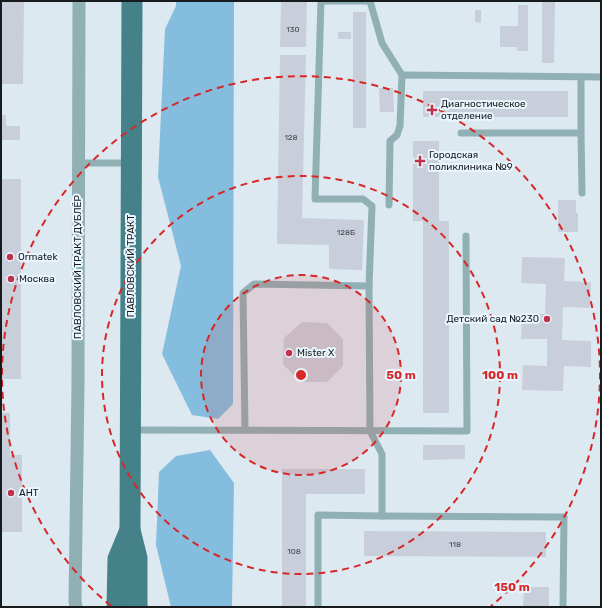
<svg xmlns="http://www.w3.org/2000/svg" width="602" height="608" viewBox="0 0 602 608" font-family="Rubik,sans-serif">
  <rect width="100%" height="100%" fill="#dde9f1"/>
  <g fill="#84bdde">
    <polygon points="176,1 234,1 233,404 218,419 192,415 162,354 181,266 158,177 165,29 176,6"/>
    <polygon points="210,450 234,483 232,607 171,607 156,545 159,472 176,456"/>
  </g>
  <g fill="#c9cfda">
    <polygon points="1,1 24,1 23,84 1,84"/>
    <polygon points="281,1 307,1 306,47 280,47"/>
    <polygon points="542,2 555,2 554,63 542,63"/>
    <polygon points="518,5 528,5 528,51 517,51 517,47 500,47 500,26 518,26"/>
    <polygon points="475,10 481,10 481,23 475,22"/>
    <rect x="353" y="12" width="13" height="116"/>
    <rect x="338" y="32" width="13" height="7"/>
    <polygon points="280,55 306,55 302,218 364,220 362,270 329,269 329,245 277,244"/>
    <polygon points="379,88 393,88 394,112 380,112"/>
    <rect x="423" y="91" width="145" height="26"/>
    <polygon points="1,115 6,115 6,126 20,126 20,140 1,140"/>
    <polygon points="413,141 439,141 439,221 449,221 449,413 423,413 423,221 413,221"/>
    <rect x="1" y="179" width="20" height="200"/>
    <polygon points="558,200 576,200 576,213 578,213 578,232 558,232"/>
    <polygon points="522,257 565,258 564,281 591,282 590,308 563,307 562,340 591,341 591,367 564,366 563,391 522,390 523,365 547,366 547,339 521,339 522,313 545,314 546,284 521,283"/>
    <polygon points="302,322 327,323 343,339 343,366 327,382 300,382 283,364 284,338"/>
    <polygon points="1,413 10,413 10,455 22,455 22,532 1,532"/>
    <polygon points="423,445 465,445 465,459 423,460"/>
    <polygon points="282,469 365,469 365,494 306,494 306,607 282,607"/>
    <polygon points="364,531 546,532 546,557 364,556"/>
    <polygon points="524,587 549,587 549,607 523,607"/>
  </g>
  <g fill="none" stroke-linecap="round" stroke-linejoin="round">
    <g stroke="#91b0b4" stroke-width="7">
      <polyline points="370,1 382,43 402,75"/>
      <polyline points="461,133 581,133 581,77"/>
      <polyline points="581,133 582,193"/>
      <polyline points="79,163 130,163"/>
      <polyline points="389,205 390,141 397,135 400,126 402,75 601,77"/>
      <polyline points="132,430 467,431 466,236"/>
      <polyline points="245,430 243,293 254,284 369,286 372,206 363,199 315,199 321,1 370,1"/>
      <polyline points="382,516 564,517 563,607"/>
      <polyline points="318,607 318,515 382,516 382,454 370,431 369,286"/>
    </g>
    <polyline stroke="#91b0b4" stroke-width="13" points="76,607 75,601 78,384 79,1"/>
    <g stroke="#448189" stroke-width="21">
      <polyline points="132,1 130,530 137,558 137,607"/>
      <polyline points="117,607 118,559 130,530"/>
    </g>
  </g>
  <circle cx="301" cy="375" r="100" fill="#d62828" fill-opacity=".12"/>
  <g fill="none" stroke="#d62828" stroke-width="2" stroke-dasharray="7 5">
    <circle cx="301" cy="375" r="100"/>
    <circle cx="301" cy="375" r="199"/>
    <path d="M111 606A299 299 0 1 1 491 606"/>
  </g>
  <g fill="#c1314b" stroke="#eaf6fe" stroke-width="1.5">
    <path d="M430 104h4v4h4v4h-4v4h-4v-4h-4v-4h4z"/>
    <path d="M418 155h4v4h4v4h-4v4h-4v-4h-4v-4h4z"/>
    <circle cx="10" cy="257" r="4"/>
    <circle cx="11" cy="279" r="4"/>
    <circle cx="547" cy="319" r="4"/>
    <circle cx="289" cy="353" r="4"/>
    <circle cx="11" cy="493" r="4"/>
  </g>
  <g text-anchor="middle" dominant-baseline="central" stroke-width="4" stroke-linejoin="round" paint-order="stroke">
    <g font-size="8" fill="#44484d">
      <text x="293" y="29">130</text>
      <text x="291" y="137">128</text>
      <text x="346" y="232">128Б</text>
      <text x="455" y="544">118</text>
      <text x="294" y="551">108</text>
    </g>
    <g font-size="10" fill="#171b1e" stroke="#eaf6fe" text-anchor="start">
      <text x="441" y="104">Диагностическое<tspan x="441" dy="12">отделение</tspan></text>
      <text x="429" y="155">Городская<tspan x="429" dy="12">поликлиника №9</tspan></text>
      <text x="18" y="257">Ormatek</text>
      <text x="19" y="279">Москва</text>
      <text x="539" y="319" text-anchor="end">Детский сад №230</text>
      <text x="297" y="353">Mister X</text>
      <text x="19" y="493">АНТ</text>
    </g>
    <g font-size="10" fill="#171b1e" stroke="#eaf6fe">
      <text transform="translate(131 266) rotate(-90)">ПАВЛОВСКИЙ ТРАКТ</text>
      <text transform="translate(78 267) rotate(-90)">ПАВЛОВСКИЙ ТРАКТ ДУБЛЁР</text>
    </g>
  </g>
  <circle cx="301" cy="375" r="6" fill="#d62828" stroke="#eaf6fe" stroke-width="2"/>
  <g font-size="12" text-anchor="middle" font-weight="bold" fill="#d62828" stroke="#eaf6fe" stroke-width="4" stroke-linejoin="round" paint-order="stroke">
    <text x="401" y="379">50 m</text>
    <text x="500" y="379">100 m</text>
    <text x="512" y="591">150 m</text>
  </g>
  <rect width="602" height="608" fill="none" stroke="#171b1e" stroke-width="4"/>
</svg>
